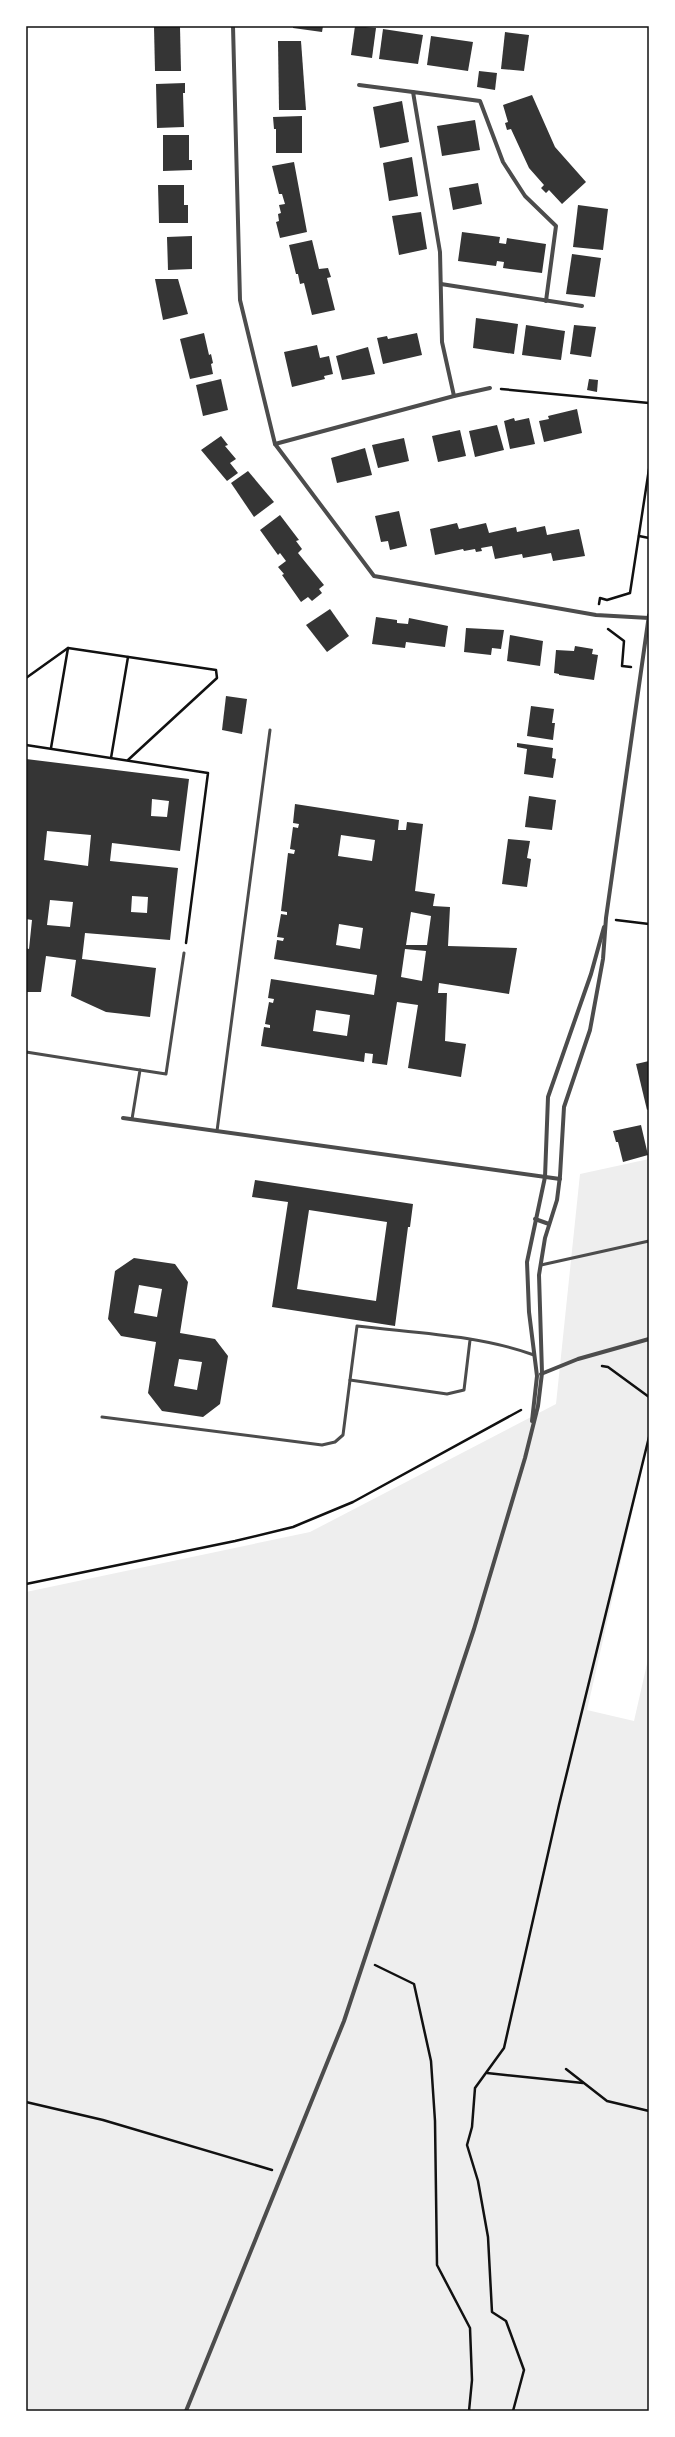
<svg xmlns="http://www.w3.org/2000/svg" width="675" height="2437" viewBox="0 0 675 2437" font-family="Commissioner,sans-serif">
  <rect width="100%" height="100%" fill="#fff"/>
  <polygon fill="#eee" points="649,1159 649,1439 587,1710 634,1721 649,1655 649,2411 26,2411 26,1592 310,1532 556,1404 580,1174"/>
  <g fill="#353535" fill-rule="evenodd">
    <polygon points="293,26 323,26 322,32 293,28"/>
    <polygon points="355,26 376,28 372,58 351,55"/>
    <polygon points="154,27 180,27 181,71 155,71"/>
    <polygon points="383,29 423,35 418,64 379,59"/>
    <polygon points="505,32 529,35 524,71 501,69"/>
    <polygon points="431,36 473,42 468,71 427,65"/>
    <polygon points="278,41 301,41 306,110 279,110"/>
    <polygon points="479,71 497,73 495,90 477,87"/>
    <polygon points="185,83 185,93 183,93 184,127 157,128 156,84"/>
    <polygon points="532,95 555,147 586,182 562,204 549,190 546,193 541,188 544,185 529,168 511,129 507,130 505,123 508,122 503,105"/>
    <polygon points="402,101 409,142 380,148 373,107"/>
    <polygon points="302,116 302,153 276,153 276,129 274,129 273,117"/>
    <polygon points="475,120 480,150 442,156 437,126"/>
    <polygon points="163,135 189,135 189,160 192,160 192,170 163,171"/>
    <polygon points="412,157 418,196 389,201 383,163"/>
    <polygon points="294,162 307,232 280,238 276,222 279,221 278,214 281,213 279,205 285,204 282,194 279,194 272,166"/>
    <polygon points="478,183 482,204 453,210 449,188"/>
    <polygon points="158,185 184,185 184,205 188,205 188,223 159,223"/>
    <polygon points="578,205 608,209 603,250 573,247"/>
    <polygon points="421,212 427,249 399,255 392,216"/>
    <polygon points="462,232 500,237 499,243 506,244 507,238 546,244 542,273 503,268 504,262 497,261 496,266 458,261"/>
    <polygon points="192,236 192,269 168,270 167,237"/>
    <polygon points="312,240 319,269 328,268 331,277 327,278 335,310 312,315 304,283 300,284 298,274 296,274 289,245"/>
    <polygon points="572,254 601,258 595,297 566,294"/>
    <polygon points="155,279 178,279 188,314 163,320"/>
    <polygon points="476,318 518,324 514,354 473,348"/>
    <polygon points="526,325 565,331 561,360 522,355"/>
    <polygon points="574,325 596,327 591,357 570,354"/>
    <polygon points="204,333 209,355 211,354 213,363 211,364 213,374 190,379 180,339"/>
    <polygon points="417,333 422,355 383,364 377,338 387,336 388,339"/>
    <polygon points="317,345 320,358 329,356 333,374 324,376 325,379 292,387 284,352"/>
    <polygon points="368,347 375,374 342,380 336,356"/>
    <polygon points="221,379 228,410 203,416 196,385"/>
    <polygon points="589,379 598,380 597,392 587,390"/>
    <polygon points="577,409 582,433 544,442 539,421 549,419 548,416"/>
    <polygon points="514,418 515,421 529,418 535,444 510,449 504,421"/>
    <polygon points="497,425 504,450 475,457 469,431"/>
    <polygon points="460,430 466,456 438,462 432,436"/>
    <polygon points="221,436 228,445 225,446 236,459 230,463 238,473 227,481 201,450"/>
    <polygon points="404,438 409,461 378,468 372,445"/>
    <polygon points="365,448 372,475 337,483 331,458"/>
    <polygon points="248,471 274,502 254,517 231,483"/>
    <polygon points="399,511 407,546 390,550 388,541 381,542 375,516"/>
    <polygon points="280,515 299,540 296,541 302,549 298,553 324,585 319,589 322,593 312,601 308,597 301,602 282,575 284,574 278,567 286,561 280,553 278,555 260,530"/>
    <polygon points="457,523 459,529 486,523 489,533 516,527 517,532 545,526 547,535 579,529 585,556 553,561 551,553 523,558 522,554 495,559 492,546 481,548 482,551 476,552 475,549 464,551 463,549 435,555 430,529"/>
    <polygon points="330,609 349,636 327,652 306,625"/>
    <polygon points="376,617 397,620 397,623 408,624 409,618 448,626 445,647 406,642 405,648 372,644"/>
    <polygon points="466,628 504,630 501,649 492,648 491,655 464,652"/>
    <polygon points="510,635 543,641 540,666 507,661"/>
    <polygon points="575,646 593,649 592,654 598,655 594,680 559,675 559,674 554,673 556,650 574,651"/>
    <polygon points="226,696 247,699 242,734 222,730"/>
    <polygon points="531,706 554,709 552,723 555,723 553,740 527,736"/>
    <polygon points="517,743 553,748 552,758 556,759 553,778 524,774 527,749 517,747"/>
    <path d="M 26,759 L 189,779 L 180,851 L 112,843 L 110,861 L 178,868 L 170,940 L 85,933 L 82,959 L 156,968 L 150,1017 L 106,1012 L 71,996 L 76,960 L 46,956 L 41,992 L 26,992 L 26,948 L 29,949 L 32,920 L 26,919 ZM 152,799 L 169,801 L 167,817 L 151,816 ZM 47,831 L 91,835 L 88,866 L 44,860 ZM 132,896 L 148,897 L 147,913 L 131,912 ZM 50,900 L 73,902 L 70,927 L 47,925 Z"/>
    <polygon points="529,796 556,800 552,830 525,827"/>
    <path d="M 295,804 L 399,820 L 398,830 L 406,830 L 407,822 L 423,824 L 415,891 L 435,894 L 433,906 L 450,907 L 448,946 L 517,948 L 509,994 L 439,983 L 438,993 L 447,993 L 445,1041 L 466,1044 L 461,1077 L 408,1068 L 418,1005 L 397,1002 L 387,1065 L 372,1063 L 373,1054 L 365,1053 L 364,1062 L 261,1046 L 264,1027 L 270,1028 L 270,1025 L 265,1024 L 269,1002 L 273,1003 L 274,999 L 268,998 L 271,979 L 374,995 L 377,975 L 274,959 L 277,940 L 283,941 L 284,938 L 277,937 L 281,914 L 287,915 L 287,912 L 281,911 L 288,853 L 294,854 L 295,850 L 290,849 L 293,827 L 298,828 L 299,824 L 293,823 ZM 341,835 L 375,840 L 372,861 L 338,856 ZM 411,912 L 431,916 L 427,945 L 406,945 ZM 339,924 L 363,928 L 360,949 L 336,945 ZM 405,949 L 426,951 L 422,981 L 401,977 ZM 316,1010 L 350,1015 L 347,1036 L 313,1031 Z"/>
    <polygon points="508,839 530,841 527,858 531,859 527,887 502,884"/>
    <polygon points="649,1061 649,1109 647,1110 636,1064"/>
    <polygon points="641,1125 648,1155 623,1162 618,1142 616,1142 613,1131"/>
    <path d="M 255,1180 L 413,1204 L 410,1227 L 408,1227 L 395,1326 L 272,1307 L 288,1202 L 252,1197 ZM 309,1210 L 387,1222 L 376,1301 L 297,1289 Z"/>
    <path d="M 134,1258 L 175,1264 L 188,1282 L 180,1333 L 215,1339 L 228,1356 L 220,1404 L 203,1417 L 162,1411 L 148,1393 L 156,1342 L 121,1336 L 108,1319 L 115,1271 ZM 139,1285 L 162,1289 L 157,1317 L 134,1313 ZM 179,1359 L 202,1362 L 197,1390 L 174,1386 Z"/>
  </g>
  <g fill="none" stroke-linecap="round" stroke-linejoin="round">
    <g stroke="#111" stroke-width="2.5">
      <polyline points="501,389 649,403"/>
      <polyline points="639,536 649,538"/>
      <polyline points="599,604 600,598 607,600 630,593 649,469"/>
      <polyline points="608,629 624,641 622,666 631,667"/>
      <polyline points="26,678 68,648 216,670 217,678 128,760"/>
      <polyline points="26,745 208,773 186,943"/>
      <polyline points="51,748 68,648"/>
      <polyline points="111,758 128,657"/>
      <polyline points="616,920 649,924"/>
      <polyline points="602,1366 608,1367 649,1397"/>
      <polyline points="26,1584 235,1541 293,1527 353,1502 521,1410"/>
      <polyline points="375,1965 414,1984 431,2061 435,2121 437,2265 470,2328 472,2380 469,2411"/>
      <polyline points="566,2069 607,2101 649,2111"/>
      <polyline points="487,2073 583,2083"/>
      <polyline points="26,2102 103,2120 272,2170"/>
      <polyline points="513,2411 524,2370 506,2321 492,2312 488,2237 478,2181 467,2145 472,2127 475,2088 504,2048 559,1805 649,1437"/>
    </g>
    <g stroke="#4c4c4c" stroke-width="3">
      <polyline points="26,1052 140,1070 132,1119"/>
      <polyline points="140,1070 166,1074 184,953"/>
      <polyline points="217,1131 270,730"/>
      <polyline points="541,1265 649,1241"/>
      <path d="M 470,1340 L 464,1390 L 447,1394 L 350,1380 L 357,1326 C 416,1333 479,1335 534,1355"/>
      <polyline points="102,1417 322,1445 335,1442 343,1435 350,1380"/>
    </g>
    <g stroke="#4c4c4c" stroke-width="4">
      <polyline points="233,26 240,300 275,444 374,576 596,615 649,618"/>
      <polyline points="359,85 413,92"/>
      <polyline points="441,284 582,306"/>
      <polyline points="454,396 442,342 440,252 413,92 480,101 503,162 525,196 556,226 546,301"/>
      <polyline points="275,444 454,396 490,388"/>
      <polyline points="123,1118 560,1179"/>
      <polyline points="535,1219 549,1224"/>
      <polyline points="541,1374 578,1359 649,1339"/>
      <polyline points="532,1421 537,1376 529,1312 527,1262 545,1177 548,1097 591,974 604,927"/>
      <polyline points="186,2411 344,2021 474,1629 525,1458 538,1406 542,1373 539,1275 545,1238 557,1200 560,1176 564,1107 590,1030 603,959 606,918 649,615"/>
    </g>
  </g>
  <rect width="675" height="2437" fill="none" stroke="#ffffff" stroke-width="54"/>
  <rect x="27" y="27" width="621" height="2383" fill="none" stroke="#111" stroke-width="1.5"/>
</svg>
